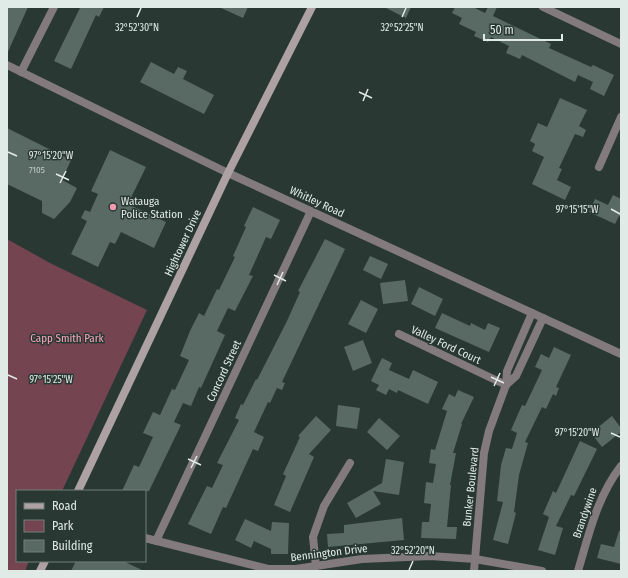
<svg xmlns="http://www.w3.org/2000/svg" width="628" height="578" viewBox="0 0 628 578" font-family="'Fira Sans Condensed',sans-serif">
  <rect width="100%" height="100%" fill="#293833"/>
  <polygon fill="#744451" points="7,239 50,263 147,310 62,491 17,491 17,561 29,561 25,571 7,571"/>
  <g fill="#596a64">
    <polygon points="7,7 28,7 7,54"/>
    <polygon points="78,7 104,7 99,17 96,15 71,69 54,61 80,8"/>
    <polygon points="219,7 248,7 243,18"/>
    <polygon points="384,7 411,7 406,18"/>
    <polygon points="455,7 473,7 485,13 488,7 497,7 493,16 551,44 549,48 591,67 593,65 614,75 604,96 590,89 593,82 578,75 575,82 522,55 520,59 506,53 509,46 491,37 488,42 474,36 476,32 459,24 462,18 452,13"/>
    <polygon points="151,62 174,74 178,67 187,71 183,79 214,95 204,114 140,82"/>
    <polygon points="560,98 587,110 579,126 586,130 583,137 575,134 559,168 562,169 557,180 571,187 565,200 532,184 544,157 532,151 535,144 530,141 538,123 547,127"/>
    <polygon points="7,128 71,160 62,180 77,188 70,202 54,219 42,213 42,201 7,184"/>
    <polygon points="110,150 146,167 128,204 166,222 154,248 121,232 115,244 110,242 98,267 71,254 87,221 81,218 85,210 90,212 98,194 91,191"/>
    <polygon points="613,195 621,199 621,217 619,216 615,224 589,212 595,199 608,205"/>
    <polygon points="253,207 280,220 271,239 266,237 249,275 253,276 235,311 228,308 217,331 225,335 201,388 199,387 191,406 183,403 174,422 181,425 149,491 122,491 134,465 139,467 153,437 143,433 153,412 160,415 172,389 175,390 189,360 180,356 190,331 199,313 204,316 217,289 219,290 235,257 233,256 246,227 244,226"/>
    <polygon points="325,239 345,249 282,382 285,383 282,390 277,388 270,403 268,402 254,432 264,437 258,451 253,449 226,508 223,507 211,534 188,524 207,486 212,488 223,465 217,463 239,420 235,418 241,404 243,405 256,379 257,380 287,321 300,292 298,291"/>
    <polygon points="370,256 388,264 381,279 363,270"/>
    <polygon points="405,280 408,301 383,304 380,283"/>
    <polygon points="419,287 443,299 435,316 411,304"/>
    <polygon points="361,300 378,309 366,333 348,324"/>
    <polygon points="442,313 470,326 471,323 485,330 488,323 500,328 489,352 435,328"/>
    <polygon points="363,340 372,363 353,371 344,347"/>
    <polygon points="554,347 571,355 556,387 559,388 556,396 553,394 546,409 542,407 525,442 528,443 519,475 514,512 516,513 508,544 493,540 503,502 497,501 501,465 506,448 512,449 517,433 511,430 522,405 525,406 542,370 535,367 541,354 549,358"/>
    <polygon points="382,358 392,363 389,370 409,379 413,370 438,382 428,404 398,390 397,393 389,389 386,395 376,390 379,385 371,381"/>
    <polygon points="458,390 474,397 461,424 462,424 453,453 456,453 450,485 451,485 447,527 457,527 456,539 421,538 422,522 429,522 431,504 424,503 426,482 433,483 436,464 429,463 431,449 435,450 447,411 442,409 449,394 455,397"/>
    <polygon points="338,405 360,408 357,429 336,426"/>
    <polygon points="316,416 331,430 309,454 314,457 290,512 274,505 286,476 283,474 300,437 298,436"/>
    <polygon points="612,416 621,428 621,432 602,447 591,433"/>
    <polygon points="379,418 400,436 387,450 367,432"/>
    <polygon points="580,441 597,449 574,496 571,495 556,526 563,528 555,555 538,550 549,517 543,514 553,491 556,493"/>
    <polygon points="386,459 404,462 399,495 373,491 381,504 356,518 347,503 382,483"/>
    <polygon points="402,518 404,540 328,547 327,534 344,533 344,525"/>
    <polygon points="245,519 271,531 272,522 289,523 288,554 271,554 271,549 254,541 251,548 235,540"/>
    <polygon points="619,531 621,531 621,564 597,558 601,544 614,547"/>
    <polygon points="76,561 123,561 144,571 71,571"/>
  </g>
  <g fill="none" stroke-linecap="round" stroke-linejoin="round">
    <g stroke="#827a7c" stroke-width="8">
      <polyline points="543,7 621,44"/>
      <polyline points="21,72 54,7"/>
      <polyline points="599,167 621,117"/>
      <polyline points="399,334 506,385"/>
      <polyline points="506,385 516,376 543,318"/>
      <polyline points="145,538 268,569 296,569 362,559 430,556 475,559 542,571"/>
      <polyline points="156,541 311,211"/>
      <polyline points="316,566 313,537 324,506 350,463"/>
      <polyline points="474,571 484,453 489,431 506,385 507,371 532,313"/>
      <path d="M 578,571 C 589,534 597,497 621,466"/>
    </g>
    <polyline stroke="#827a7c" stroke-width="8" points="7,65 228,173 621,354"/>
    <g stroke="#aea1a4" stroke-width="8">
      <polyline points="78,491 228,173 312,7"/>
      <polyline points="40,571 45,561"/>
    </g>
  </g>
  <path fill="none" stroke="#e0eae6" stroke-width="1.5" d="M 137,17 L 141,8M 402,17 L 406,8M 359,92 L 372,98M 363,101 L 368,89M 8,152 L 17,156M 56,174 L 69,180M 60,183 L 66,171M 611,209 L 620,214M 274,275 L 286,281M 277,285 L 283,272M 8,375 L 17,379M 491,377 L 504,383M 494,386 L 500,373M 611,433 L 620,437M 188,459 L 201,465M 191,468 L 197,456M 409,570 L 413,561"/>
  <circle fill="#f19ab1" stroke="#293833" stroke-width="1.5" cx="113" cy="207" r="4"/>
  <g text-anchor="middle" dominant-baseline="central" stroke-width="3" stroke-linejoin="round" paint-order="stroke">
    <g font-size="9" fill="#becac6">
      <text x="37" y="170">7105</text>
    </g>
    <g font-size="11" fill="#e0eae6" stroke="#293833" text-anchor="start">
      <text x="121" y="201">Watauga<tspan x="121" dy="13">Police Station</tspan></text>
    </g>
    <g font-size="11" fill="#e0eae6" stroke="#293833">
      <text transform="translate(317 202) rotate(25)">Whitley Road</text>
      <text transform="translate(183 243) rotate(-65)">Hightower Drive</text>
      <text transform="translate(446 345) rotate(25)">Valley Ford Court</text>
      <text transform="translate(224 371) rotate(-65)">Concord Street</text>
      <text transform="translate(471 487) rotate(-84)">Bunker Boulevard</text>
      <text transform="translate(585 513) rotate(-71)">Brandywine</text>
      <text transform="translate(329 553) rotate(-7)">Bennington Drive</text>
    </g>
    <g font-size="11" fill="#fca7bd" stroke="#293833">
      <text x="67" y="338">Capp Smith Park</text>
    </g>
  </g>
  <g font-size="10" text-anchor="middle" fill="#e0eae6" stroke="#293833" stroke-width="3" stroke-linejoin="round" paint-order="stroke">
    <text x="137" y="31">32°52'30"N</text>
    <text x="402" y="31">32°52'25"N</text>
    <text x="51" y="159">97°15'20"W</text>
    <text x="577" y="213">97°15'15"W</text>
    <text x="51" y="383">97°15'25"W</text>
    <text x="577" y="436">97°15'20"W</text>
    <text x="413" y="554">32°52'20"N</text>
  </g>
  <rect width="628" height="578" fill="none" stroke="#e0eae6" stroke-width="16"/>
  <rect x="16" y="490" width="130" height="72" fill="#293833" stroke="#727f7b"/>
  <rect x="24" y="503" width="20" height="6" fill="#aea1a4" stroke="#727f7b"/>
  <text x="52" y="510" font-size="12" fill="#e0eae6">Road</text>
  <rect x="24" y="520" width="20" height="12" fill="#744451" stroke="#727f7b"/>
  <text x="52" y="530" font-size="12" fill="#e0eae6">Park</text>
  <rect x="24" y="540" width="20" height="12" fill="#596a64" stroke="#727f7b"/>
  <text x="52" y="550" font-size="12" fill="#e0eae6">Building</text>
  <path d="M484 34v6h78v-6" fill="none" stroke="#e0eae6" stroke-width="2"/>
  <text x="490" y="34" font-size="12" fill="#e0eae6" stroke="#293833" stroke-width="3" paint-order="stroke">50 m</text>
</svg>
